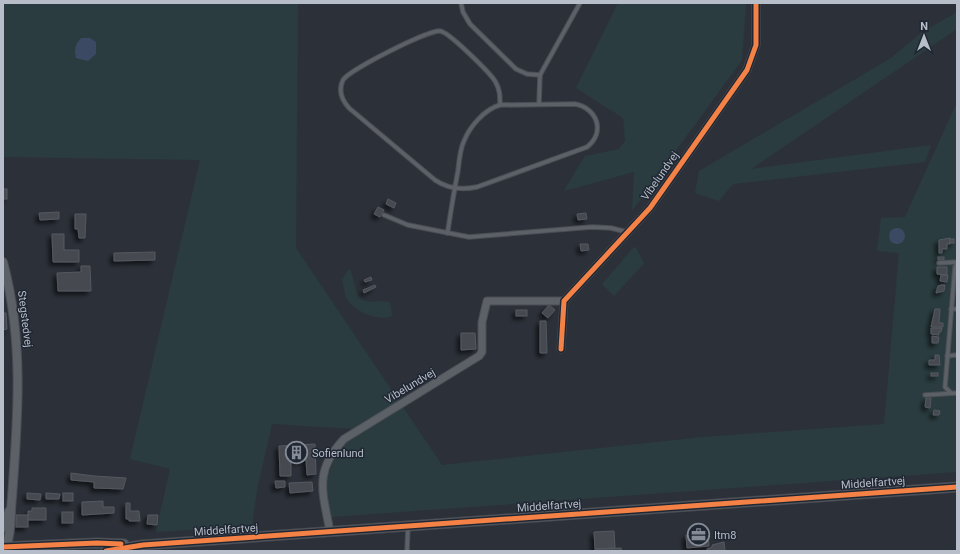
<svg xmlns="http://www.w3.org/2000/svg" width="960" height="554" viewBox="0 0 960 554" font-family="Roboto,sans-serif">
  <defs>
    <filter id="shadow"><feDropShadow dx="-3.5" dy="3.5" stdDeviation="2" flood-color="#0009"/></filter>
  </defs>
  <rect width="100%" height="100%" fill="#2c3139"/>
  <g fill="#2a3c3f">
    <polygon points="3,3 298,3 296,248 442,465 703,437 884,424 899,253 877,251 881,218 905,217 957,102 957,472 331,517 326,481 334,460 347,442 364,432 356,429 272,424 257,490 252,526 156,532 170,469 130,459 200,160 3,157"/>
    <polygon points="618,3 746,3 742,60 632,211 634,172 564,191 585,156 619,149 625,141 623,118 576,88"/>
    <polygon points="957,12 957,29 751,169 931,145 925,162 733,184 719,201 695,193 699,171 891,58 921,33"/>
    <polygon points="635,246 644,263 614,296 602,284"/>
    <path d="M 350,270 C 355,279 353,296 365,301 C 373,303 382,300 390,302 L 392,316 C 380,322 353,311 347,299 C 344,293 344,286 342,280 L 347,271 Z"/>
  </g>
  <g fill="#3b4a62">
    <path d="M 81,38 L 90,38 L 96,42 L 96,54 L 88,61 L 76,58 C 74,49 75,45 81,38 Z"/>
    <circle cx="897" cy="236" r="8"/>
  </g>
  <g fill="#464a51" stroke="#545860" filter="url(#shadow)">
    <rect x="3" y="189" width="4" height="10"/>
    <polygon points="388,199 396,203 394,208 386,204"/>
    <polygon points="378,207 384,210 380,217 374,214"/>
    <polygon points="59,212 59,219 40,220 39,213"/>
    <polygon points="586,213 587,219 578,220 577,214"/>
    <polygon points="75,214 86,214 85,238 79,238 78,229 75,229"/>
    <polygon points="52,234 64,234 64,250 79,250 79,262 53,262"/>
    <polygon points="950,238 950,244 947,244 947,249 942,249 942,253 939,253 939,240"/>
    <rect x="950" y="239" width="4" height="4"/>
    <polygon points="580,244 588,244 589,250 581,251"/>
    <polygon points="155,252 155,260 114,261 114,253"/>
    <rect x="938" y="257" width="6" height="3"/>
    <polygon points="81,266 90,266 91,291 58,291 57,273 81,272"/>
    <polygon points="937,267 947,267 947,275 937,274"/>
    <polygon points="941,275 948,275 947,282 940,281"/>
    <polygon points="371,277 372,280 365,282 364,280"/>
    <polygon points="375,285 376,287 364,293 363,290"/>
    <polygon points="941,285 945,285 944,291 936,293 938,286"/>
    <polygon points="549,305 555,310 548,318 542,313"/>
    <polygon points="935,309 940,309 939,323 943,323 943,327 931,327"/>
    <rect x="516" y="310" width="11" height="6"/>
    <polygon points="3,313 6,313 7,329 3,330"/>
    <polygon points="540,321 546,321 547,353 540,353"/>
    <polygon points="931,328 942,328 941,332 939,332 939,335 931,334"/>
    <polygon points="461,333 475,333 476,349 461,350"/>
    <polygon points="932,336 939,337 938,343 932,343"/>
    <polygon points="935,355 939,355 940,365 929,365 929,360 935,360"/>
    <rect x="931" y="373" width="7" height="3"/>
    <polygon points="926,398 931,398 930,408 925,407"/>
    <polygon points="934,410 940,411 939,415 933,415"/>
    <polygon points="315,444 316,474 307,475 306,460 291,461 291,476 280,476 279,446"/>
    <polygon points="71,473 94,476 126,478 123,489 94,488 94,482 71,480"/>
    <polygon points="275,481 285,481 285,487 276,488"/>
    <polygon points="312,482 313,491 290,493 289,483"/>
    <polygon points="27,493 41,494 40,500 27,499"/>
    <polygon points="46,493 60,494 59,499 46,499"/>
    <rect x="63" y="493" width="10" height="8"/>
    <polygon points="103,501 103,507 114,507 114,513 82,515 82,502"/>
    <polygon points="126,503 130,503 130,511 139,511 140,521 129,521 129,519 126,519"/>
    <polygon points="32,508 46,508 46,520 28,520 28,511 32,511"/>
    <rect x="62" y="512" width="11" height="11"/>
    <rect x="16" y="515" width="12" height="12"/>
    <polygon points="148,515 158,515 157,525 147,524"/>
    <polygon points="614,531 615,548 595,549 594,532"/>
    <polygon points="708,533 709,546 687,548 686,535"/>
    <polygon points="724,542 725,551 707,551 707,549 712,547 712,545"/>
    <polygon points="621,548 622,551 596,551 595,549"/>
  </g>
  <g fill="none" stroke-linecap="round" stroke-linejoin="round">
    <defs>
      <g id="service">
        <polyline points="461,3 463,12 470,24 516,69 527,74 540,75"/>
        <polyline points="539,104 540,75 580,3"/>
        <polyline points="384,215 408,225 469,237 592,227 611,228 627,232"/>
        <path d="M 447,233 L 448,230 C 451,210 454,191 458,171 C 459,161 460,149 464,141 C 470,126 485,109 500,105 L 575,104 C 597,108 606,132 587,147 L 477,187 C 462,190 448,189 435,180 L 349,108 C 342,100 338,90 343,80 C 349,70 428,30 440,31 C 449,32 489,72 495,81 C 500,89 500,96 500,105"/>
        <polyline points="939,263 957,262"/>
        <polyline points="951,309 957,309"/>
        <polyline points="947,356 957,355"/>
        <polyline points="951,393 945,387 955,267 957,264"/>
        <polyline points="925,395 957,393"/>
        <polyline points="407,551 408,527"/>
      </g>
      <g id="minor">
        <polyline points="561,349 564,301 650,208 747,70 756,45 756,3"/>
        <path d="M 330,532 C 323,492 313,472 344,439 L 479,356 L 482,352 L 482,322 L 487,301 L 564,301"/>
      </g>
      <g id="tertiary">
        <path d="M 3,262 C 24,340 18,418 12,497 C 10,515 12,533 5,551"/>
        <polyline points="3,528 9,511"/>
      </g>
      <g id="secondary">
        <polyline points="3,547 97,543 124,544"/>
        <polyline points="106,551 143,545 957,487"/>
      </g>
    </defs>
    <use href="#service" stroke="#4a4d54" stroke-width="5.5"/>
    <use href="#minor" stroke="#4a4d54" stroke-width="9"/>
    <use href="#tertiary" stroke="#4a4d54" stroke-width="10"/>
    <use href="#secondary" stroke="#4a4d54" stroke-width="11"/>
    <use href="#service" stroke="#5c6067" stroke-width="3.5"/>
    <use href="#minor" stroke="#5c6067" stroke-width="7"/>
    <use href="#tertiary" stroke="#5c6067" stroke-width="8"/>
    <use href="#secondary" stroke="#5b5e65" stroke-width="9"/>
    <defs>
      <g id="cycleway">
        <polyline points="561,349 564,301 650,208 747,70 756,45 756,3"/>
        <polyline points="3,547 97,543 121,544"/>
        <polyline points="106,551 143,545 957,487"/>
      </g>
    </defs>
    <use href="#cycleway" stroke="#1f2733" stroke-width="8"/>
    <use href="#cycleway" stroke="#f48246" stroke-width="5"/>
  </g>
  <defs>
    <symbol id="building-ring" viewBox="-11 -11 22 22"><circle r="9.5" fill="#1f2733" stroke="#868c97" stroke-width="1.5"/><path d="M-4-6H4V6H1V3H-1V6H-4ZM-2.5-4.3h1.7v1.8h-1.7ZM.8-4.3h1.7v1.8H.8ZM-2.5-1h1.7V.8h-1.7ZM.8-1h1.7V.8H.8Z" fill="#868c97"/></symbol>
    <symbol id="office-ring" viewBox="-11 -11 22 22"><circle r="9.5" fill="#1f2733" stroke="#868c97" stroke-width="1.5"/><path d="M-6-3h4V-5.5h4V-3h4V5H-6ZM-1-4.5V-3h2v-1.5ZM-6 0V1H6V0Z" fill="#868c97"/></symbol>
  </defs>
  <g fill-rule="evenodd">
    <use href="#building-ring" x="284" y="440" width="25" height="25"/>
    <use href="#office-ring" x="686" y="522" width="25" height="25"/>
  </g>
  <g text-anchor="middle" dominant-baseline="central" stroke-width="3" stroke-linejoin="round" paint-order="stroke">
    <g font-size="11" fill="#b7bdc9" stroke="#1f2733">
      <text transform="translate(660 176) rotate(-55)">Vibelundvej</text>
      <text transform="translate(25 319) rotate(83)">Stegstedvej</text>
      <text transform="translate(410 386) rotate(-31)">Vibelundvej</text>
      <text transform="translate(873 483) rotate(-4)">Middelfartvej</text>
      <text transform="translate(549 506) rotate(-4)">Middelfartvej</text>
      <text transform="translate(226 530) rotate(-4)">Middelfartvej</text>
    </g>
    <g font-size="11" fill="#b7bdc9" stroke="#1f2733" text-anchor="start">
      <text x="312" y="453">Sofienlund</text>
      <text x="714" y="535">Itm8</text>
    </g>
  </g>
  <rect width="960" height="554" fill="none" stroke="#b7bdc9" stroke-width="8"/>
  <g transform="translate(924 36)" stroke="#1f2733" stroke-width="3" paint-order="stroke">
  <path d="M0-3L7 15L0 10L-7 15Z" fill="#b7bdc9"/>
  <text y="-6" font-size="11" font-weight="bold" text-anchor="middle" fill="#b7bdc9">N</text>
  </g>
</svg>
